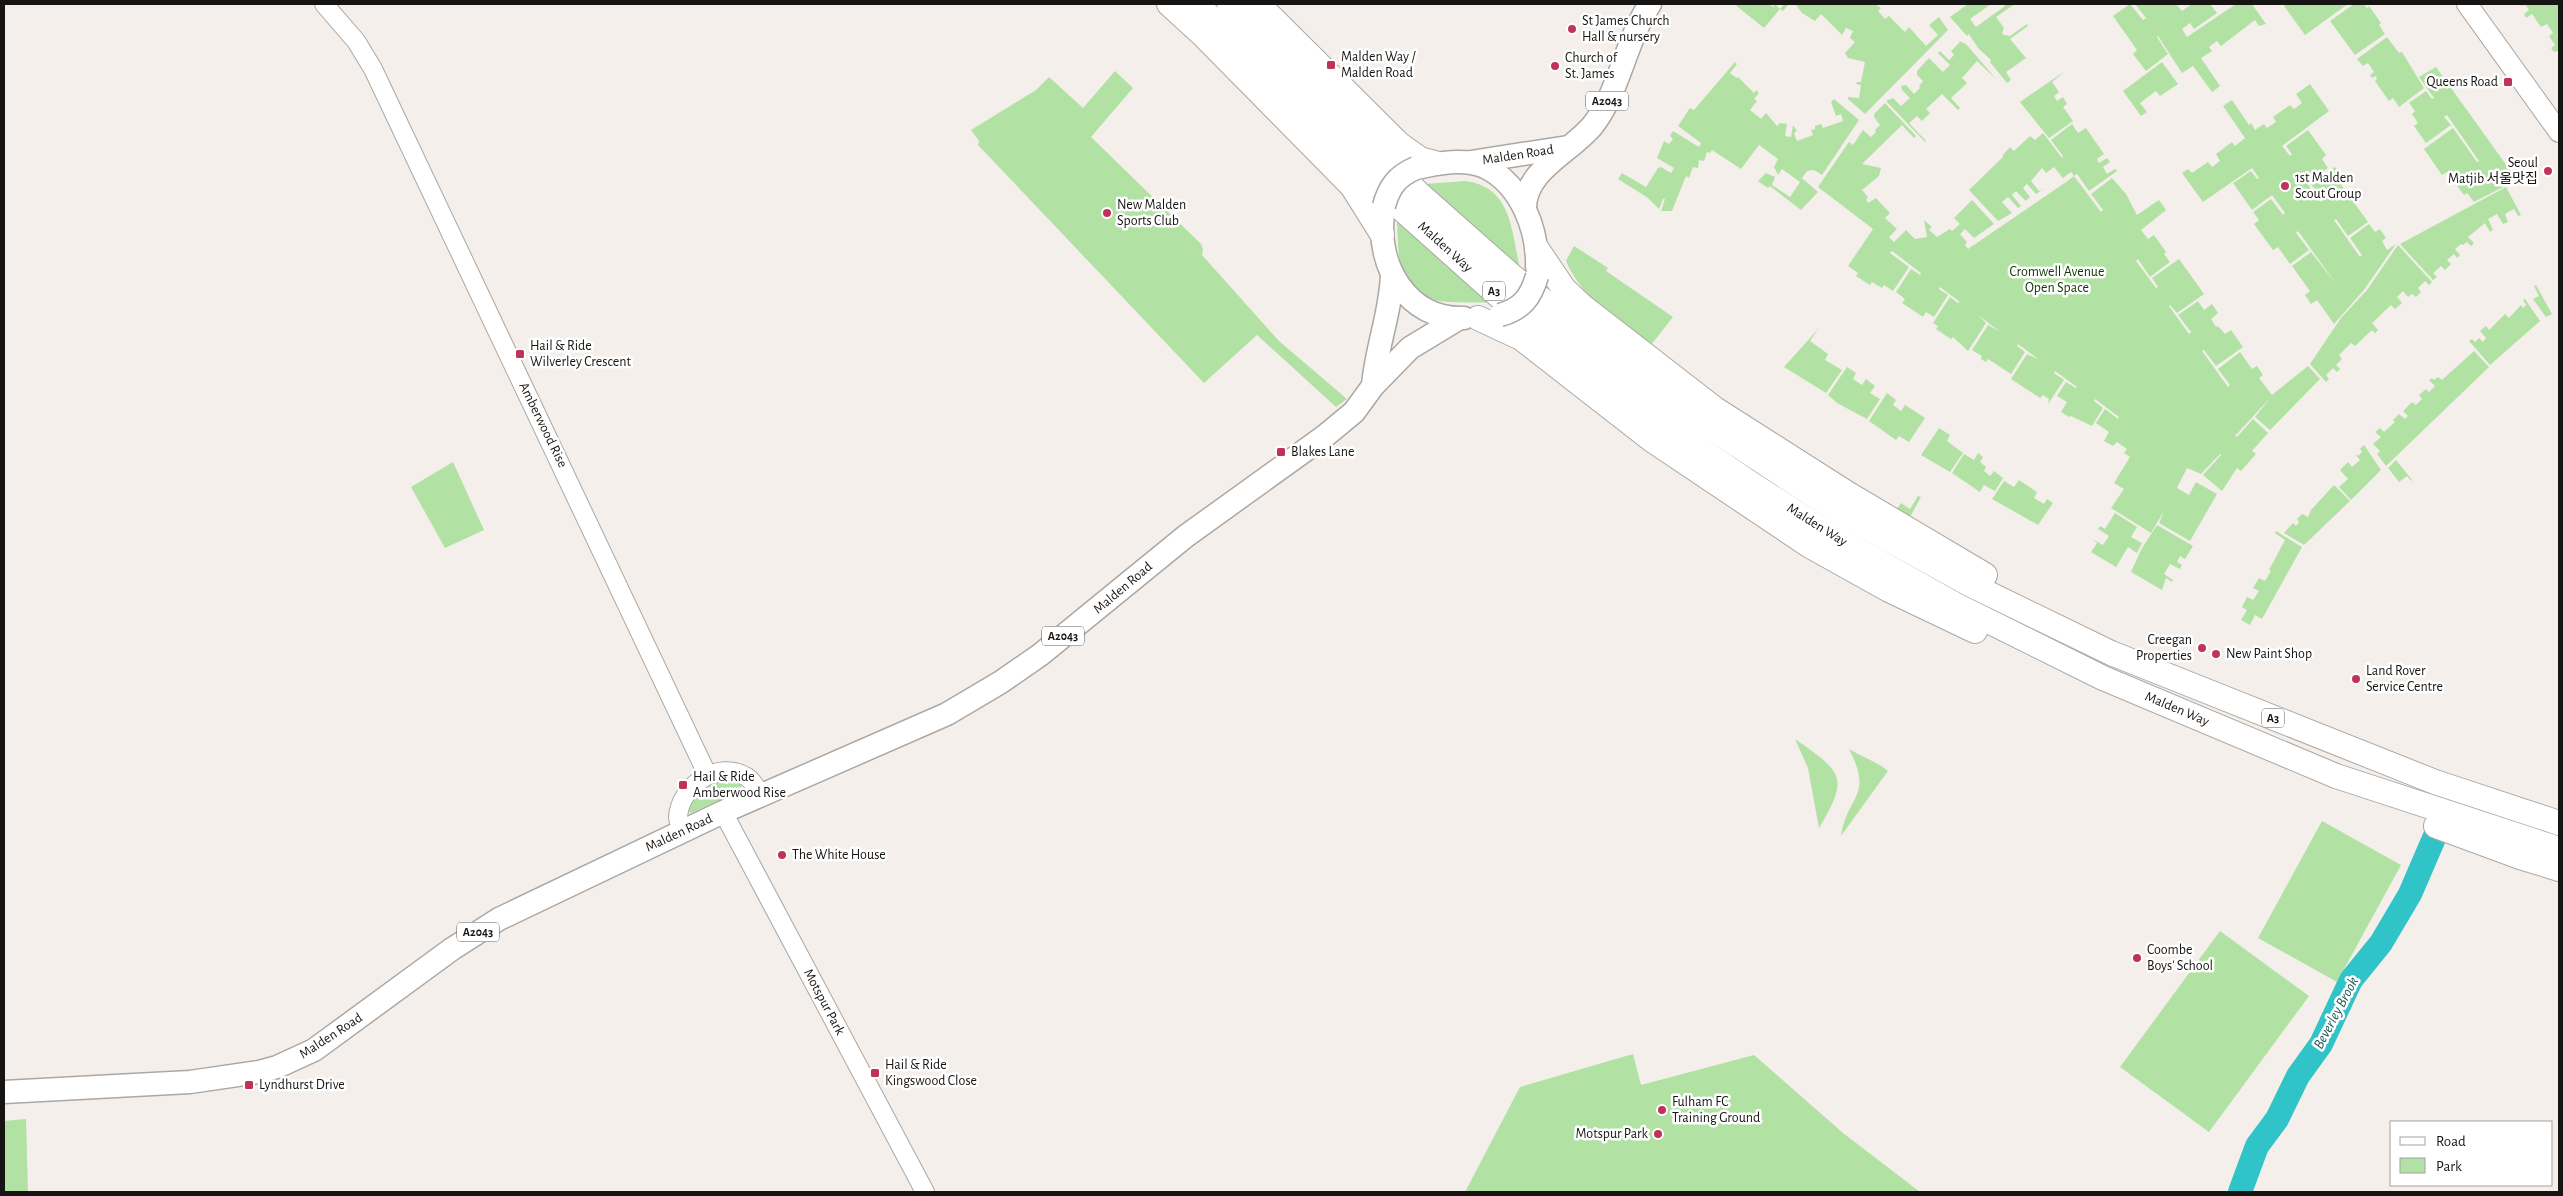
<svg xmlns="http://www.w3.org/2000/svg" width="2563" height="1196" viewBox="0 0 2563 1196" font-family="'Alegreya Sans','Noto Sans KR',sans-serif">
  <rect width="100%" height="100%" fill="#f4efeb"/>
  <g fill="#b1e2a4">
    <polygon points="1734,4 1769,4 1773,7 1775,4 1780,9 1784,4 1789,4 1783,11 1780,9 1764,28"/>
    <polygon points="1795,4 1875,4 1881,8 1878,11 1885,19 1889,16 1905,32 1909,27 1926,46 1938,35 1929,25 1939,17 1948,30 1865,114 1848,99 1848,97 1859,98 1861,85 1856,84 1857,82 1861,82 1865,62 1848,58 1845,53 1855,42 1850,38 1853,31 1846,28 1842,35 1821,14 1815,21 1802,13"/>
    <polygon points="1968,4 1991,4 1970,19 1976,27 2005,6 2004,4 2015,4 1996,17 2004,28 2002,33 2004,35 2010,36 2027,24 2028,26 2010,39 2026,58 2006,72 2011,80 2007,83 1990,62 1991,60 1978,48 1969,34 1967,36 1950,17"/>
    <polygon points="2130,4 2143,20 2146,18 2135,4 2176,4 2182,11 2192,4 2210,4 2217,13 2194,29 2190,23 2182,29 2187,37 2236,4 2252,4 2266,24 2259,26 2255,20 2221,46 2217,41 2209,47 2212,51 2201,58 2220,86 2212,92 2193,66 2182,73 2158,36 2157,37 2168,54 2146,71 2133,54 2137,50 2113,16"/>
    <polygon points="2287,4 2348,4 2305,35 2284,6"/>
    <polygon points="2354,4 2364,4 2367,8 2369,6 2381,23 2379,25 2385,34 2355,55 2330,21"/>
    <polygon points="2520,4 2559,4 2559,51 2554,52 2551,48 2555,45 2549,36 2553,33 2547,24 2541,27 2532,14 2526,18 2524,14 2529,10 2525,4 2522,6"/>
    <polygon points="2387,37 2399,53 2402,52 2424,88 2399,107 2393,98 2389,101 2375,81 2377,79 2376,76 2372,78 2370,75 2374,72 2368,63 2363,66 2357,59"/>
    <polygon points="1957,40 1966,44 1996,79 1977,61 1962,78 1967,83 1951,98 1960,108 1958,110 1942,94 1926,109 1930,113 1922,121 1917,116 1909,123 1926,141 1925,142 1886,101 1893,98 1901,106 1910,98 1902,90 1901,86 1906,85 1914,94 1920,88 1919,86 1923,81 1917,75 1917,71 1929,58 1943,72 1950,65 1938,53 1940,51 1949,60 1954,55 1951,51 1960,42"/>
    <polygon points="1735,62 1737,64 1730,73 1737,78 1738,77 1754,93 1756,90 1759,93 1754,99 1757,101 1750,110 1761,119 1766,113 1777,126 1780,123 1787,124 1785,136 1791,137 1793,125 1797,131 1794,133 1797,141 1813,135 1811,130 1815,129 1815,126 1821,124 1823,128 1843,121 1841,114 1836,116 1831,102 1834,99 1859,120 1822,175 1814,170 1807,171 1802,178 1818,192 1801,210 1770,186 1768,188 1758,181 1766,173 1775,177 1772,185 1790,197 1800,182 1782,169 1778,175 1774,167 1778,159 1759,145 1741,169 1712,150 1710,153 1707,152 1704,161 1699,160 1698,168 1693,167 1689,178 1686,176 1672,211 1661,211 1665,199 1663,199 1659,209 1648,198 1618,179 1622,173 1646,187 1658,168 1661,167 1671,173 1674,168 1657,158 1664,141 1669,144 1673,139 1670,136 1673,131 1699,147 1701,143 1678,126 1690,108 1694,110"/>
    <polygon points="2162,62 2178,84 2160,96 2156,91 2140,103 2147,112 2141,116 2123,91"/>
    <polygon points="2436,67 2517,180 2474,202 2467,193 2464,195 2447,172 2442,175 2424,149 2453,128 2477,162 2479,161 2447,115 2444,117 2451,125 2426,143 2414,126 2418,123 2412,114 2415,111 2409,103 2426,91 2432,99 2434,98 2419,77"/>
    <polygon points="1115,71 1133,88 1091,137 1201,244 1203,249 1202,255 1279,341 1347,399 1336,407 1257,335 1204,383 978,145 979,141 971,130 1036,90 1049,77 1083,108"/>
    <polygon points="2065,71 2052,82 2059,92 2054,96 2057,101 2063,97 2067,104 2063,107 2073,121 2049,138 2020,102"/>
    <polygon points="2310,84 2329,111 2282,146 2290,156 2292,154 2286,146 2308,130 2326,155 2322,159 2328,168 2310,181 2303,172 2300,174 2321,202 2323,200 2311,184 2335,167 2341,176 2337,179 2368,222 2348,236 2336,219 2334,220 2360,257 2362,255 2350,238 2369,224 2375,232 2380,229 2386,238 2382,241 2387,250 2396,244 2363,291 2334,324 2317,300 2311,304 2305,295 2310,291 2292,266 2311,252 2337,285 2298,231 2296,233 2309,250 2290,264 2278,247 2273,250 2254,224 2259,220 2253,212 2271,199 2283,215 2285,213 2272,195 2252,210 2233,183 2251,171 2257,179 2259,178 2252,168 2203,202 2182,173 2188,169 2192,173 2208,162 2212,167 2220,161 2216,154 2232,142 2235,146 2245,138 2223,106 2232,100 2249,125 2251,123 2255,130 2264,124 2267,128 2276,122 2273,117 2290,105 2294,109 2302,103 2296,94"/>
    <polygon points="1885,103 1916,136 1914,138 1902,125 1862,164 1881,168 1879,176 1862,190 1868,197 1866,200 1868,203 1876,198 1890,213 1885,218 1897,229 1889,237 1894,242 1906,230 1915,239 1927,237 1924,220 1932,227 1929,230 1937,237 1950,229 1952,231 1960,224 1954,218 1972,200 1994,224 1974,238 1965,229 1960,234 1967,242 1965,245 1968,249 2066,182 2054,167 2046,173 2042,168 2031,181 2039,191 2045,188 2036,194 2027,184 2023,188 2030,197 2026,201 2016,191 2012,195 2021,206 2018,208 2008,197 2002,202 2012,213 1998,221 1969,190 2003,157 2003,155 2010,147 2014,151 2030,136 2035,140 2043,133 2062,158 2063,156 2051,140 2072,124 2078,133 2086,128 2104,154 2097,159 2099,163 2107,158 2110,162 2103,167 2107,174 2115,169 2117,171 2089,191 2077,174 2074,176 2071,172 2063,178 2066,182 2074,176 2101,212 2103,210 2091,194 2112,178 2126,194 2137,215 2159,200 2166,210 2141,230 2148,239 2154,235 2166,252 2164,254 2170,262 2150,277 2138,259 2136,261 2156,288 2158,287 2152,278 2179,259 2204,294 2177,313 2170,305 2169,306 2189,334 2191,332 2178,315 2198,301 2204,310 2212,304 2218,313 2211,319 2216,327 2218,326 2225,334 2231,330 2243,347 2216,366 2204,350 2202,351 2228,387 2230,385 2218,369 2240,352 2252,369 2257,366 2263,375 2259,378 2272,395 2308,366 2320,379 2270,430 2255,417 2270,398 2235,436 2237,437 2253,419 2268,433 2252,451 2256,454 2241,471 2237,468 2222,491 2203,475 2221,455 2220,454 2201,474 2187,468 2177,488 2189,495 2196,482 2217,494 2190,541 2159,523 2164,511 2151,533 2111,508 2124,489 2114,483 2130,457 2124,453 2127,449 2117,442 2113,446 2104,441 2109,432 2096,423 2105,409 2118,419 2119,417 2095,399 2094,401 2103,408 2092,426 2071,416 2069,417 2061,412 2067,402 2057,396 2066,382 2076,388 2077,387 2055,371 2054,373 2064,380 2048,404 2049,399 2043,395 2040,398 2011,379 2027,354 2038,359 2018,344 2017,346 2025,352 2011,374 1988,359 1986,362 1981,359 1982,356 1972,350 1988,325 1999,331 1978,315 1986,323 1968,351 1953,337 1951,339 1936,329 1938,326 1933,323 1950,297 1958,303 1960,302 1940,287 1939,289 1948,295 1934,317 1926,312 1923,317 1902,303 1905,299 1896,292 1911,269 1920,275 1921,273 1892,251 1890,253 1909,267 1893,291 1884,285 1882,288 1872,282 1870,285 1856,276 1858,273 1848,266 1873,229 1818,187 1855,133 1849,142 1853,145 1863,130 1871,137 1876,132 1875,130 1880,125 1874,117 1874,114"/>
    <path d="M 1465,181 C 1512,187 1511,230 1520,268 L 1425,184 Z"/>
    <polygon points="2506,187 2521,215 2518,216 2514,209 2505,214 2508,222 2503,224 2497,214 2488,219 2493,230 2490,232 2485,223 2468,237 2474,243 2471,246 2467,242 2463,245 2461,244 2455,249 2460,255 2457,258 2454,254 2447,260 2451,264 2445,270 2441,266 2433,273 2437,277 2433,280 2400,244"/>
    <path d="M 1397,220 L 1491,303 C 1455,301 1416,310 1402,269 C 1397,255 1398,235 1397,220 Z"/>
    <polygon points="2398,245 2432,282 2429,285 2425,281 2418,288 2421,292 2416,297 2412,294 2408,297 2403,291 2397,297 2402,303 2395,309 2391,305 2372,323 2378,330 2375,333 2372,330 2355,346 2351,343 2339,355 2342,359 2336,365 2340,369 2337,372 2333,368 2326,375 2329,379 2326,382 2310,364 2341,318 2367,290"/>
    <path d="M 1574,246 L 1608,268 L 1606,271 L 1673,317 L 1651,345 C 1619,321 1582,299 1566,261 Z"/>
    <polygon points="2536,285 2552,314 2546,317 2533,299 2539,296 2534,286"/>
    <polygon points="2525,299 2540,321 2490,365 2469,341 2472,339 2475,342 2479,338 2483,342 2486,338 2480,331 2486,326 2489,330 2505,314 2509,318 2521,305 2523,308 2526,305 2523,300"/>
    <polygon points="1819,328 1810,341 1828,354 1825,360 1842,370 1826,393 1784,367"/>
    <polygon points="2474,351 2489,367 2386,466 2377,454 2380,451 2373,444 2381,437 2375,432 2380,428 2384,432 2395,422 2393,420 2399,414 2405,419 2408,416 2403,411 2412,402 2416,405 2422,399 2419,395 2426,389 2429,392 2435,386 2429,380 2432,378 2434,380 2438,377 2442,380"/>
    <polygon points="1847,367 1856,373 1853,379 1862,385 1866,379 1875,386 1870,393 1880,399 1867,419 1837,403 1828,395"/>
    <polygon points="1887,393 1896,400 1893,405 1901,411 1905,405 1925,418 1909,442 1899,436 1896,440 1869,421"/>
    <polygon points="1939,428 1950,435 1947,441 1963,453 1950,472 1921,455"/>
    <polygon points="2364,445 2381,470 2351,500 2339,487 2348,479 2340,470 2348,462 2352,467 2360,460 2355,454 2358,456 2362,452 2360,449"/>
    <polygon points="1978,453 1983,457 1980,462 1986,467 1984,471 1990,476 1994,471 2003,478 1995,491 1984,485 1980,492 1952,473 1964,454 1974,460"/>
    <polygon points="2396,460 2412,480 2411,481 2407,476 2399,482 2388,468"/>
    <polygon points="453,462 484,530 445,548 411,487"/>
    <polygon points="2019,480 2037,492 2034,498 2044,504 2047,499 2053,503 2038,525 1992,499 2004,481 2014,487"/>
    <polygon points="2334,485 2350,501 2304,545 2284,533 2293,523 2296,526 2299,522 2297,519 2302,514 2308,517 2311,510"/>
    <polygon points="1918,496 1921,497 1910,517 1897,509 1901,503 1910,509"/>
    <polygon points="2115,513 2137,527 2131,537 2142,543 2137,553 2128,547 2116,567 2071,540 2091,552 2097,543 2092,539 2103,545 2109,536 2098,529 2100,526 2105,529"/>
    <polygon points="2157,525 2193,546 2185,559 2180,556 2177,562 2182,565 2180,569 2170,564 2164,574 2173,580 2172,582 2166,578 2162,590 2131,572 2142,548"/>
    <polygon points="2276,531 2302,547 2262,619 2255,615 2250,625 2241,620 2247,610 2242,607 2247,597 2253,600 2259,591 2253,588 2259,578 2265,581 2271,571 2269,570 2285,540 2275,533"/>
    <path d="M 1795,739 C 1842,772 1850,777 1819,828 L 1808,768 Z"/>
    <path d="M 1849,749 C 1862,757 1876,761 1888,771 L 1841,836 C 1847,795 1874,797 1849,749 Z"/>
    <polygon points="731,779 741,783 741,790 691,813 688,811 686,803 712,780"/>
    <polygon points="2322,821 2401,865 2337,982 2258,938"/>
    <polygon points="2220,931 2309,996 2209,1132 2120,1067"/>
    <polygon points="1633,1054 1641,1085 1754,1055 1843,1133 1920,1192 1465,1192 1520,1087"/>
    <polygon points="26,1119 28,1192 4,1192 4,1121"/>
  </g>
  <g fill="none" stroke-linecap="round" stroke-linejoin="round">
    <polyline stroke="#30c3c8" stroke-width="24" points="2240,1192 2257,1146 2277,1119 2298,1076 2321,1044 2351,980 2381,943 2410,894 2435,836"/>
    <defs>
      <g id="tertiary">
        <polyline points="324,4 356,41 373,69 707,774"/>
        <polyline points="723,812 925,1192"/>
        <path d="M 682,832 C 681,827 678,821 678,817 C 680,786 718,759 747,777 C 753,781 757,789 761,795"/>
      </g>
      <polyline id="secondary" points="2467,4 2559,132"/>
      <g id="primary">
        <polyline points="1471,162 1568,147"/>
        <path d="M 1417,168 C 1438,163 1464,158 1485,167 C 1521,184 1538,230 1537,267"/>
        <path d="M 1525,208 C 1525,170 1571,152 1593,125 C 1620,90 1625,42 1650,4"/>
        <path d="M 1383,215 C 1376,266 1408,320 1464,318"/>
        <path d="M 1373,386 C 1376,348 1391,313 1392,274"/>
        <polyline points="4,1092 190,1082 259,1072 277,1067 314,1050 452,949 499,919 723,812 947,714 1001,682 1040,655 1186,536 1325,436 1354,412 1373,386 1410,348 1458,319"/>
      </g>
      <g id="trunk">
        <polyline points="1169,4 1205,37 1352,186 1382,234"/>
        <polyline points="1197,4 1404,211 1498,295 1664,424 1744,479 1828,533 1956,605 2103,678 2336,776 2559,849"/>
        <polyline points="1229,4 1418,193 1513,277 1678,406 1842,514 1969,584 2111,653 2435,782 2559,823"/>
        <polyline points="1258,4 1399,144 1420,159 1435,163"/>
        <polyline points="1537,249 1564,289 1582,306 1715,409 1850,495 1985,575"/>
        <polyline points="1478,318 1521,338 1652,440 1810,546 1889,590 1975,631"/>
        <polyline points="2436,826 2520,857 2559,869"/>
      </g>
    </defs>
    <use href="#tertiary" stroke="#aca7a3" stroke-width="20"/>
    <use href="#secondary" stroke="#aca7a3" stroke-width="22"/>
    <use href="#primary" stroke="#aca7a3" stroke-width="25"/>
    <use href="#trunk" stroke="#aca7a3" stroke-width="26"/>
    <use href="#tertiary" stroke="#fff" stroke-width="18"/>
    <use href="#secondary" stroke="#fff" stroke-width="20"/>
    <use href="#primary" stroke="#fff" stroke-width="22"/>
    <use href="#trunk" stroke="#fff" stroke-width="24"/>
    <defs>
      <g id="primary-bridge">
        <path d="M 1384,206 C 1389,187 1397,176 1416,168"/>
        <path d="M 1500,315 C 1522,309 1531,297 1537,276"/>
      </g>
    </defs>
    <use href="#primary-bridge" stroke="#aca7a3" stroke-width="25" stroke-linecap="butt"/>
    <use href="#primary-bridge" stroke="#fff" stroke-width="22"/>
  </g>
  <g fill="#c1325b" stroke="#fff" stroke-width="2">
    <circle cx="1572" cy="29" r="5"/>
    <rect x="1326" y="60" width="10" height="10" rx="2.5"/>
    <circle cx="1555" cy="66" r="5"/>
    <rect x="2503" y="77" width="10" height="10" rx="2.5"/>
    <circle cx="2548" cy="171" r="5"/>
    <circle cx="2285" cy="186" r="5"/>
    <circle cx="1107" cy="213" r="5"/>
    <rect x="515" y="349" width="10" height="10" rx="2.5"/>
    <rect x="1276" y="447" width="10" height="10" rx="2.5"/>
    <circle cx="2202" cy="648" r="5"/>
    <circle cx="2216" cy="654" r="5"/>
    <circle cx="2356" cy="679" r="5"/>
    <rect x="678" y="780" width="10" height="10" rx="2.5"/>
    <circle cx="782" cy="855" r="5"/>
    <circle cx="2137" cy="958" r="5"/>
    <rect x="870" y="1068" width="10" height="10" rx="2.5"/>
    <rect x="244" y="1080" width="10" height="10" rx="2.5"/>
    <circle cx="1662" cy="1110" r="5"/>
    <circle cx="1658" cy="1134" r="5"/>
  </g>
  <g text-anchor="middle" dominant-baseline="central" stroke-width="5" stroke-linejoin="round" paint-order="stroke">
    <g fill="#fff" stroke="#5c5b5a" stroke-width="1">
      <rect x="1586" y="91.5" width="42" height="19" rx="4"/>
      <rect x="1483" y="281.5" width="22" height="19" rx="4"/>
      <rect x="1042" y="626.5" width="42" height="19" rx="4"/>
      <rect x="2262" y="708.5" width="22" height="19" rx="4"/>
      <rect x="457" y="922.5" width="42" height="19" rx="4"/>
    </g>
    <g font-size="12" font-weight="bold" fill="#161513">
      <text x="1607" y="101">A2043</text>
      <text x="1494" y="291">A3</text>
      <text x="1063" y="636">A2043</text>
      <text x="2273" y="718">A3</text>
      <text x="478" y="932">A2043</text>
    </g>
    <g font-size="14" fill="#161513" stroke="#fff" text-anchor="start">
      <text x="1582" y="21">St James Church<tspan x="1582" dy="16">Hall &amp; nursery</tspan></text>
      <text x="1341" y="57">Malden Way /<tspan x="1341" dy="16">Malden Road</tspan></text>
      <text x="1565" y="58">Church of<tspan x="1565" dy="16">St. James</tspan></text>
      <text x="2498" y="82" text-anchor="end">Queens Road</text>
      <text x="2538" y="163" text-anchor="end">Seoul<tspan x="2538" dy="16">Matjib 서울맛집</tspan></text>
      <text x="2295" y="178">1st Malden<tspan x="2295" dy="16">Scout Group</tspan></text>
      <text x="1117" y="205">New Malden<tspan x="1117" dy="16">Sports Club</tspan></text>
      <text x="530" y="346">Hail &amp; Ride<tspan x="530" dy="16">Wilverley Crescent</tspan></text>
      <text x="1291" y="452">Blakes Lane</text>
      <text x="2192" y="640" text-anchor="end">Creegan<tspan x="2192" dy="16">Properties</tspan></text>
      <text x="2226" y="654">New Paint Shop</text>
      <text x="2366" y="671">Land Rover<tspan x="2366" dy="16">Service Centre</tspan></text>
      <text x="693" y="777">Hail &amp; Ride<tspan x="693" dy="16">Amberwood Rise</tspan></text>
      <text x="792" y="855">The White House</text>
      <text x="2147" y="950">Coombe<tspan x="2147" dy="16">Boys' School</tspan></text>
      <text x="885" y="1065">Hail &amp; Ride<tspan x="885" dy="16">Kingswood Close</tspan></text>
      <text x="259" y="1085">Lyndhurst Drive</text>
      <text x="1672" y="1102">Fulham FC<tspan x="1672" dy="16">Training Ground</tspan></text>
      <text x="1648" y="1134" text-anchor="end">Motspur Park</text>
    </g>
    <g font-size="14" fill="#161513" stroke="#fff">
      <text transform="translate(1518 155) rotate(-9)">Malden Road</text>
      <text transform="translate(1445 247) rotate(42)">Malden Way</text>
      <text transform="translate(543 425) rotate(64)">Amberwood Rise</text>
      <text transform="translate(1817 525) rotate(32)">Malden Way</text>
      <text transform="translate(1123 588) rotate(-40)">Malden Road</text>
      <text transform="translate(2177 709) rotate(23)">Malden Way</text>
      <text transform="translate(679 833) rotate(-25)">Malden Road</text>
      <text transform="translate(824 1002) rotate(62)">Motspur Park</text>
      <text transform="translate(331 1036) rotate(-33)">Malden Road</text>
    </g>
    <g font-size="14" fill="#113704" stroke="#fff">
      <text x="2057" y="272">Cromwell Avenue<tspan x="2057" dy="16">Open Space</tspan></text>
    </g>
    <g font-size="15" font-style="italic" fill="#235c5e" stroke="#fff">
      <text transform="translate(2336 1013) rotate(-62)">Beverley Brook</text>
    </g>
  </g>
  <rect width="2563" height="1196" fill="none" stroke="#161513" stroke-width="10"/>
  <rect x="2390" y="1121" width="162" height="65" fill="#ffffff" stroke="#a2a1a1"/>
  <rect x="2400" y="1137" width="25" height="8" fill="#ffffff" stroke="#a2a1a1"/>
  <text x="2436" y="1146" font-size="15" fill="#161513">Road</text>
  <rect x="2400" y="1158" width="25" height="15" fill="#b1e2a4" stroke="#a2a1a1"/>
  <text x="2436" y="1171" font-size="15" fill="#161513">Park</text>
</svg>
